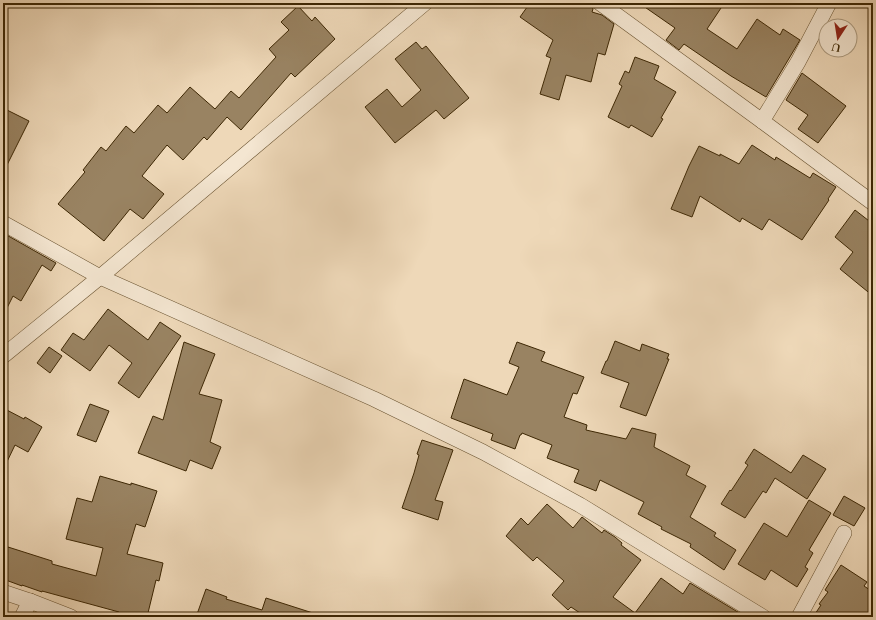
<svg xmlns="http://www.w3.org/2000/svg" width="876" height="620" viewBox="0 0 876 620" font-family="Cardo,serif">
  <rect width="100%" height="100%" fill="#eed8b8"/>
  <filter id="stains"><feTurbulence type="fractalNoise" baseFrequency=".005" numOctaves="4"/><feColorMatrix values="0 0 0 0 .2 0 0 0 0 .09 0 0 0 0 .02 0 0 0 .5 -.17"/></filter>
  <radialGradient id="worn" r=".72"><stop offset=".6" stop-color="#630" stop-opacity="0"/><stop offset="1" stop-color="#630" stop-opacity=".3"/></radialGradient>
  <g fill="#998362" stroke="#3d2704">
    <polygon points="530,3 591,3 593,9 592,12 602,15 614,24 605,55 598,53 591,82 566,75 559,100 540,94 551,58 546,56 553,40 520,17"/>
    <polygon points="639,3 713,3 721,8 707,29 737,49 757,19 780,35 783,29 800,40 766,97 731,76 684,44 679,50 666,40 675,28"/>
    <polygon points="298,6 312,21 315,17 335,39 295,77 291,73 241,130 227,117 207,140 204,137 183,160 167,145 142,176 164,194 143,219 130,209 104,241 58,204 85,172 83,170 101,147 106,151 126,126 134,133 158,105 167,113 190,87 215,109 231,91 239,98 276,57 269,49 289,30 281,22"/>
    <polygon points="416,42 422,49 426,46 469,98 444,119 436,110 395,143 365,107 387,89 402,107 421,90 395,59"/>
    <polygon points="635,57 659,66 654,79 676,92 661,118 663,119 652,137 631,125 629,128 608,117 622,86 619,84 625,71 629,73"/>
    <polygon points="802,73 846,106 818,143 798,129 808,115 786,100"/>
    <polygon points="3,108 29,121 3,173"/>
    <polygon points="752,145 775,160 776,157 810,178 813,173 836,187 828,199 829,200 802,240 769,219 762,230 742,218 740,222 700,196 692,217 671,209 689,166 699,146 720,156 720,154 739,164"/>
    <polygon points="855,210 873,224 873,296 840,269 853,252 835,237"/>
    <polygon points="3,233 56,263 51,271 42,265 21,301 13,296 3,316"/>
    <polygon points="108,309 148,340 160,322 181,336 139,398 118,383 132,363 109,345 90,371 61,350 73,333 84,340"/>
    <polygon points="615,341 640,351 642,344 669,354 667,359 669,359 646,416 620,407 629,383 601,373 606,361 607,361"/>
    <polygon points="184,342 215,354 199,394 222,400 210,442 221,447 212,469 190,460 186,471 138,453 153,416 163,420"/>
    <polygon points="517,342 545,352 541,361 584,377 577,394 573,393 564,417 587,425 586,430 626,439 632,428 656,434 654,447 690,466 686,475 706,486 690,517 716,533 714,536 736,550 724,570 690,547 691,544 661,529 662,527 638,514 644,502 600,480 596,491 574,482 579,470 547,458 552,445 522,433 521,435 520,435 515,449 491,440 493,434 451,418 464,379 507,395 519,367 509,363"/>
    <polygon points="49,347 62,356 50,373 37,363"/>
    <polygon points="90,404 109,411 96,442 77,435"/>
    <polygon points="3,408 24,419 25,417 42,427 28,452 15,445 3,470"/>
    <polygon points="422,440 453,450 435,500 443,502 438,520 402,508 414,473 419,455 417,454"/>
    <polygon points="754,449 791,473 803,455 826,469 807,499 775,478 766,493 763,491 745,518 721,504 730,490 731,491 748,465 745,463"/>
    <polygon points="100,476 131,485 131,483 157,491 145,527 136,524 127,554 163,563 159,581 156,580 147,617 137,617 119,613 119,612 42,591 42,592 22,585 22,586 3,579 3,560 8,547 52,561 52,564 96,576 103,548 66,539 77,498 92,502"/>
    <polygon points="844,496 865,508 854,526 833,515"/>
    <polygon points="809,500 831,513 809,550 813,553 805,567 808,569 797,587 771,570 765,580 738,564 764,523 787,537"/>
    <polygon points="547,504 573,528 582,517 602,533 604,530 615,537 622,543 621,545 641,560 613,597 635,613 661,578 683,594 690,583 746,617 586,617 571,607 568,610 552,595 564,581 537,557 533,561 506,536 521,518 528,525"/>
    <polygon points="841,565 867,582 864,586 873,592 873,617 813,617 821,605 819,604 828,592 825,590"/>
    <polygon points="206,589 227,597 226,599 262,610 266,598 316,614 316,617 196,617"/>
  </g>
  <g fill="none" stroke-linecap="round" stroke-linejoin="round">
    <defs>
      <g id="minor">
        <polyline points="600,3 762,121 873,203"/>
        <polyline points="762,121 798,62 829,3"/>
        <polyline points="3,223 100,277 374,399 483,452 580,505 763,617"/>
        <polyline points="3,356 100,277 425,3"/>
        <polyline points="3,592 30,601 71,617"/>
        <polyline points="22,617 30,601"/>
        <polyline points="799,617 844,533"/>
      </g>
    </defs>
    <use href="#minor" stroke="#695331" stroke-width="16"/>
    <use href="#minor" stroke="#f4e6d1" stroke-width="15"/>
  </g>
  <rect width="876" height="620" fill="none" stroke="#eed8b8" stroke-width="16"/>
  <rect x="4" y="4" width="868" height="612" fill="none" stroke="#3d2704" stroke-width="2"/>
  <rect x="8" y="8" width="860" height="604" fill="none" stroke="#3d2704"/>
  <g transform="translate(838 38) rotate(192)"><circle r="19" fill="#f4e6d1" stroke="#ab9a7f"/>
  <path d="M0-3L7 15L0 10L-7 15Z" fill="#8f2418"/>
  <text y="-6" font-size="11" font-weight="bold" text-anchor="middle" fill="#3d2704">U</text>
  </g>
  <rect width="100%" height="100%" filter="url(#stains)"/>
  <rect width="100%" height="100%" fill="url(#worn)"/>
</svg>
